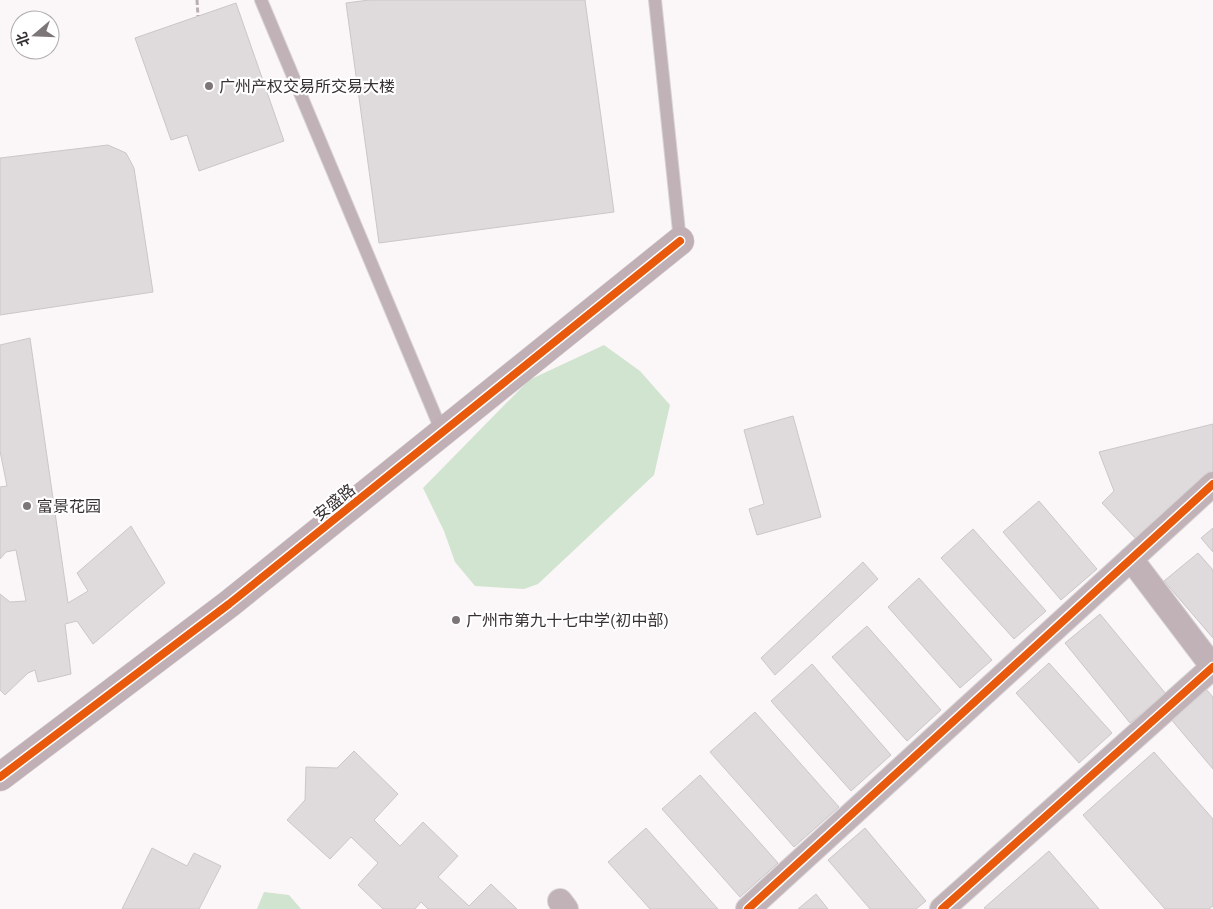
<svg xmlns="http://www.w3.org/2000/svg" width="1213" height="909" viewBox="0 0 1213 909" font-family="'Source Serif 4','Noto Sans SC',serif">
  <rect width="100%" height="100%" fill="#fbf6f7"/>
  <g fill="#d1e4d0">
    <polygon points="604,345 640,371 670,405 654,475 538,584 524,589 475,586 455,562 444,531 423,488 529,380"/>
    <polygon points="264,892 289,895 301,909 257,909"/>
  </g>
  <g fill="#dfdadc" stroke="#cbc6c8">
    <polygon points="369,0 585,0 614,212 379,243 346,3"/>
    <polygon points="236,3 284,141 199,171 187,135 171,140 135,38"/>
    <polygon points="108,145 126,153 134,168 153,292 0,315 0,158"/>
    <polygon points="30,338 68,603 88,591 77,573 131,526 165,583 93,644 77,621 65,624 71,674 38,682 35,670 28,673 5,695 0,690 0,594 10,602 26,601 16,550 6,552 0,559 0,487 7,486 0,451 0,345"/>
    <polygon points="793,416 821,517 757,535 749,509 764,504 744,430"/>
    <polygon points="1213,424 1213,471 1137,540 1102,503 1114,491 1099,452"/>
    <polygon points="1039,501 1097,569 1061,600 1003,532"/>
    <polygon points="1213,528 1213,552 1201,538"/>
    <polygon points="973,529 1046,611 1014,639 941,558"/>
    <polygon points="1198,553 1213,570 1213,638 1164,581"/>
    <polygon points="863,562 878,579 775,675 761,658"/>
    <polygon points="919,578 992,660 960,688 888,607"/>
    <polygon points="1100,614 1166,694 1130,723 1065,643"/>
    <polygon points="867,626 941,710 907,741 832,657"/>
    <polygon points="1049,663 1112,733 1079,763 1016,693"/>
    <polygon points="812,664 891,755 851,791 771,701"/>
    <polygon points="1205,688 1213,697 1213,769 1170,718"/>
    <polygon points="755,712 839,807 794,847 710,752"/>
    <polygon points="354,751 398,794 374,820 400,846 423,822 458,856 438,877 469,906 491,884 517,909 428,909 421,902 415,909 383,909 358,885 378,863 351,837 330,859 287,820 305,800 306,767 337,768"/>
    <polygon points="1154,752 1213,819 1213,906 1209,909 1165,909 1083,815"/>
    <polygon points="700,775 778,863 740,897 662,809"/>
    <polygon points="646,828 718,909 650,909 608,862"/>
    <polygon points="865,828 926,901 916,909 870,909 828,860"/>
    <polygon points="152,848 187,866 194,853 221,866 199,909 122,909"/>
    <polygon points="1049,851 1099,909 986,909 984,908"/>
    <polygon points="816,894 828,909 798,909"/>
  </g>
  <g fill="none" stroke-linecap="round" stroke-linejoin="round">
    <defs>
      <g id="lane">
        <polyline points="261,0 442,432"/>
        <polyline points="655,0 680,241"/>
      </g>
      <g id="street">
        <polyline points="1131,559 1212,666"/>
        <polyline points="560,901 566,909"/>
        <polyline points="748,909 1213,484"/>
        <polyline points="942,909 1213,667"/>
      </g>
      <polyline id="secondary" points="0,777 229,604 680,241"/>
    </defs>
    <use href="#lane" stroke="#d7d3d5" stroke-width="14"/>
    <use href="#street" stroke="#d7d3d5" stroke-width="26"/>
    <use href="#secondary" stroke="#d7d3d5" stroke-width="29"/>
    <polyline stroke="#baafb3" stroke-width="3" stroke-dasharray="5 2.5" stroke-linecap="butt" points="197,0 198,16"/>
    <use href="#lane" stroke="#c0b2b7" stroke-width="12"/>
    <use href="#street" stroke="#c0b2b7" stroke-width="24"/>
    <use href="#secondary" stroke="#c0b0b6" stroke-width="28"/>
    <defs>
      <g id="cycleway">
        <polyline points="0,777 229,604 680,241"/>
        <polyline points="748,909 1213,484"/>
        <polyline points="942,909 1213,667"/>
      </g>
    </defs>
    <use href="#cycleway" stroke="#fff" stroke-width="11"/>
    <use href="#cycleway" stroke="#e8590c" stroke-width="8"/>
  </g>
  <g fill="#7c7678" stroke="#fff" stroke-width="2">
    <circle cx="209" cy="86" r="5"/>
    <circle cx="27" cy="506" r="5"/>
    <circle cx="456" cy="620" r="5"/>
  </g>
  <g text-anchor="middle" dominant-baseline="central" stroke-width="4.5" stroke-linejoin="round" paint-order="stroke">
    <g font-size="16" fill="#373133" stroke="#fff" text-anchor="start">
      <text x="219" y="86">广州产权交易所交易大楼</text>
      <text x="37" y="506">富景花园</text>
      <text x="466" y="620">广州市第九十七中学(初中部)</text>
    </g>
    <g font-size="16" fill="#373133" stroke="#fff">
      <text transform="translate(334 502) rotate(-39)">安盛路</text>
    </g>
  </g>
  <g transform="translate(35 35) rotate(251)"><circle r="24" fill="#ffffff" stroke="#afadad"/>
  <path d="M0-4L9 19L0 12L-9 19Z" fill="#7c7678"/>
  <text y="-8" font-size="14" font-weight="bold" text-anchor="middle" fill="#373133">北</text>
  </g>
</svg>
